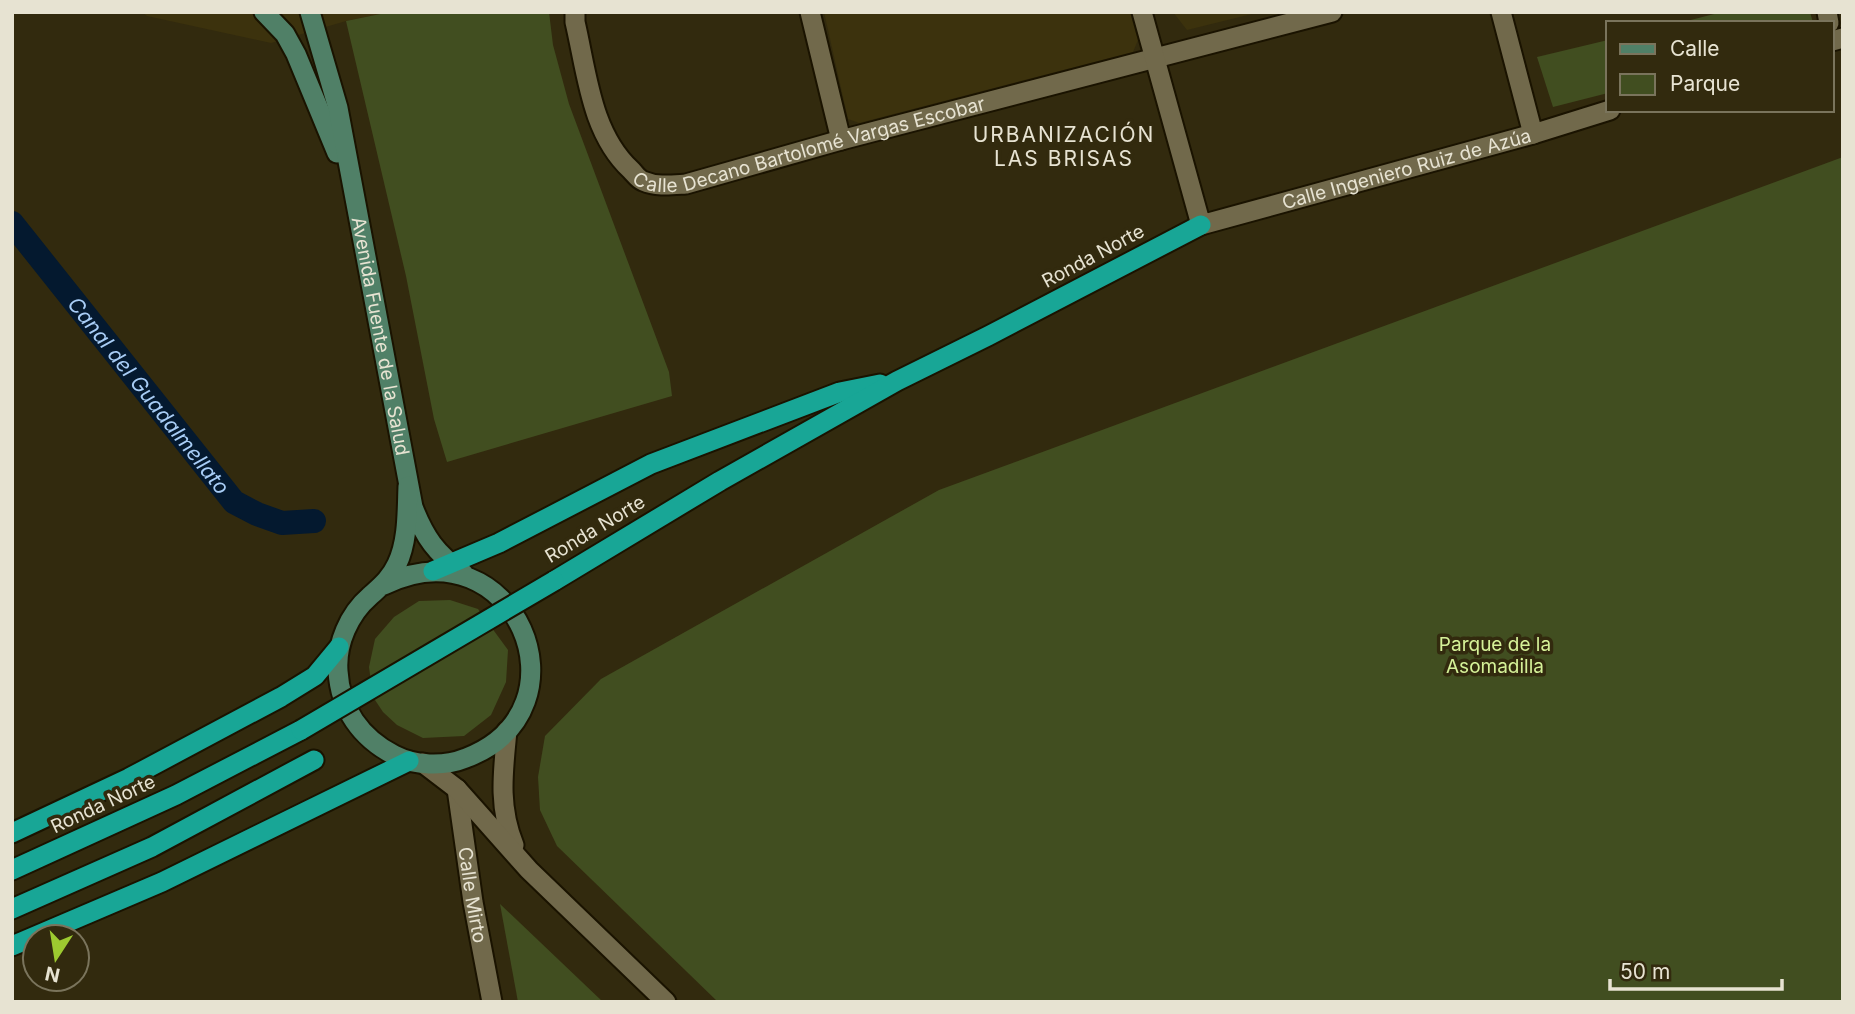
<svg xmlns="http://www.w3.org/2000/svg" width="1855" height="1014" viewBox="0 0 1855 1014" font-family="Inter,sans-serif">
  <rect width="100%" height="100%" fill="#322a0e"/>
  <g fill="#3c320d">
    <polygon points="142,12 390,12 346,21 271,43 147,16"/>
    <polygon points="824,12 1130,12 1138,40 1133,52 859,123 848,119"/>
    <polygon points="1173,12 1260,12 1187,30"/>
  </g>
  <g fill="#414e20">
    <polygon points="390,12 549,12 553,45 569,104 669,372 672,396 447,462 434,419 406,276 346,21"/>
    <polygon points="1722,12 1810,12 1813,23 1679,23"/>
    <polygon points="1608,40 1608,93 1553,107 1537,57"/>
    <polygon points="1843,157 1843,1002 718,1002 557,846 540,810 538,777 545,736 601,679 939,490"/>
    <polygon points="450,600 478,609 508,650 506,682 491,715 464,736 423,738 397,725 383,712 373,697 369,667 375,639 394,617 419,601"/>
    <polygon points="500,904 603,1002 518,1002"/>
  </g>
  <g fill="none" stroke-linecap="round" stroke-linejoin="round">
    <path stroke="#04192f" stroke-width="24" id="s1" d="M 12,223 L 234,502 L 257,514 L 282,523 L 314,521"/>
    <defs>
      <g id="minor">
        <path id="s2" d="M 575,12 L 575,22 C 587,73 591,133 631,170 C 635,174 638,179 643,181 C 657,187 671,185 686,184 L 841,140 L 1332,12"/>
        <polyline points="810,12 841,140"/>
        <path id="s3" d="M 1142,12 L 1201,225 L 1533,134"/>
        <polyline points="1827,12 1829,23"/>
        <path id="s4" d="M 457,789 L 473,902 L 492,1002"/>
      </g>
      <g id="tertiary">
        <polyline points="1501,12 1533,134 1610,110"/>
        <polyline points="1832,41 1843,38"/>
        <path d="M 507,731 C 503,772 498,806 514,845"/>
        <polyline points="423,763 457,789 529,870 666,1002"/>
      </g>
      <g id="secondary">
        <polyline points="264,12 285,34 296,54 337,153"/>
        <path id="s5" d="M 310,12 L 338,108 L 413,507 C 425,538 436,553 463,573"/>
        <path d="M 384,585 C 514,521 594,709 466,758 C 444,767 415,766 394,755 C 361,738 340,709 338,671 C 336,644 349,614 370,596 C 381,586 390,579 397,564 C 408,541 407,512 408,486"/>
      </g>
      <g id="trunk">
        <polyline points="433,571 499,543 651,464 840,392 880,384"/>
        <polyline points="554,581 720,481 897,381 988,336 1201,225"/>
        <polyline points="12,833 129,778 281,697 315,676 339,647"/>
        <polyline points="12,870 176,795 301,730"/>
        <polyline points="12,909 152,847 314,760"/>
        <polyline points="12,946 162,882 409,761"/>
      </g>
    </defs>
    <use href="#minor" stroke="#1a1300" stroke-width="23"/>
    <use href="#tertiary" stroke="#1a1300" stroke-width="23"/>
    <use href="#secondary" stroke="#1a1300" stroke-width="23"/>
    <use href="#trunk" stroke="#1a1300" stroke-width="23"/>
    <use href="#minor" stroke="#71694b" stroke-width="19"/>
    <use href="#tertiary" stroke="#71694b" stroke-width="19"/>
    <use href="#secondary" stroke="#508067" stroke-width="19"/>
    <use href="#trunk" stroke="#18a696" stroke-width="19"/>
    <defs>
      <polyline id="trunk-bridge" points="301,730 554,581"/>
    </defs>
    <use href="#trunk-bridge" stroke="#1a1300" stroke-width="23" stroke-linecap="butt"/>
    <use href="#trunk-bridge" stroke="#18a696" stroke-width="19"/>
  </g>
  <g text-anchor="middle" dominant-baseline="central" stroke-width="7" stroke-linejoin="round" paint-order="stroke">
    <g font-size="19" fill="#e7e3d2" stroke="#322a0e">
      <text stroke="none"><textPath href="#s2" startOffset="359">Calle Decano Bartolomé Vargas Escobar</textPath></text>
      <text stroke="none"><textPath href="#s3" startOffset="434">Calle Ingeniero Ruiz de Azúa</textPath></text>
      <text transform="translate(1093 256) rotate(-28)">Ronda Norte</text>
      <text stroke="none"><textPath href="#s5" startOffset="332">Avenida Fuente de la Salud</textPath></text>
      <text transform="translate(595 529) rotate(-31)">Ronda Norte</text>
      <text transform="translate(103 804) rotate(-25)">Ronda Norte</text>
      <text stroke="none"><textPath href="#s4" startOffset="107">Calle Mirto</textPath></text>
    </g>
    <g font-size="19" fill="#d5f198" stroke="#322a0e">
      <text x="1495" y="644">Parque de la<tspan x="1495" dy="22">Asomadilla</tspan></text>
    </g>
    <g font-size="21" letter-spacing="2" fill="#e7e3d2" stroke="#322a0e">
      <text x="1064" y="134">URBANIZACIÓN<tspan x="1064" dy="24">LAS BRISAS</tspan></text>
    </g>
    <g font-size="21" font-style="italic" fill="#a8cdf6" stroke="#322a0e">
      <text stroke="none"><textPath href="#s1" startOffset="220">Canal del Guadalmellato</textPath></text>
    </g>
  </g>
  <rect width="1855" height="1014" fill="none" stroke="#e7e3d2" stroke-width="28"/>
  <rect x="1606" y="21" width="228" height="91" fill="#322a0e" stroke="#7a745c" stroke-width="2"/>
  <rect x="1620" y="44" width="35" height="10" fill="#508067" stroke="#7a745c" stroke-width="2"/>
  <text x="1670" y="56" font-size="21" fill="#e7e3d2">Calle</text>
  <rect x="1620" y="74" width="35" height="21" fill="#414e20" stroke="#7a745c" stroke-width="2"/>
  <text x="1670" y="91" font-size="21" fill="#e7e3d2">Parque</text>
  <g transform="translate(56 958) rotate(192)"><circle r="33" fill="#322a0e" stroke="#7a745c" stroke-width="2"/>
  <path d="M0-5L12 26L0 18L-12 26Z" fill="#9dca30"/>
  <text y="-10" font-size="19" font-weight="bold" text-anchor="middle" fill="#e7e3d2">N</text>
  </g>
  <path d="M1610 979v10h172v-10" fill="none" stroke="#e7e3d2" stroke-width="3.5"/>
  <text x="1620" y="979" font-size="21" fill="#e7e3d2" stroke="#322a0e" stroke-width="5" paint-order="stroke">50 m</text>
</svg>
